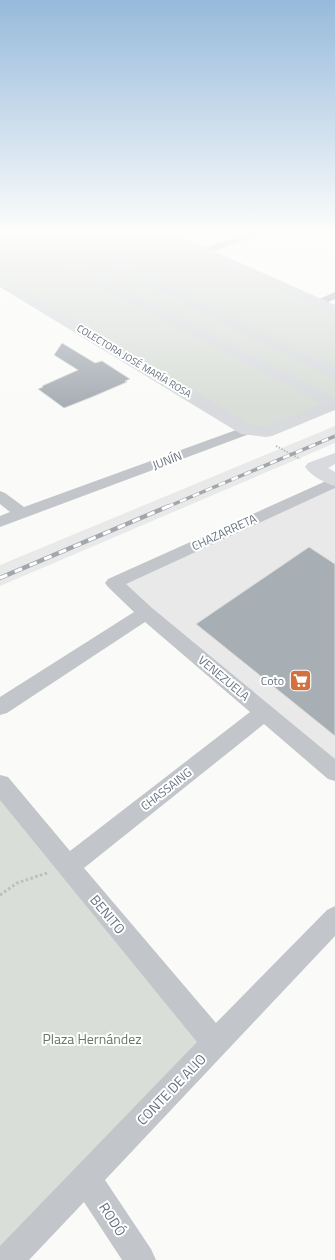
<svg xmlns="http://www.w3.org/2000/svg" width="335" height="1260" viewBox="0 0 335 1260" font-family="'Titillium Web',sans-serif">
  <rect width="100%" height="100%" fill="#fafaf8"/>
  <g fill="#e8e9e8">
    <polygon points="335,426 335,443 0,586 0,565"/>
    <polygon points="335,482 335,772 114,583"/>
  </g>
  <g fill="#d9ded8">
    <polygon points="0,231 160,231 335,310 335,404 266,432 247,430 0,281"/>
    <polygon points="0,784 215,1043 8,1260 0,1260"/>
  </g>
  <g fill="#a7aeb4" stroke="#dcdcda">
    <polygon points="62,343 95,363 102,361 130,379 125,381 127,382 92,397 64,408 38,389 43,387 42,386 78,370 54,355"/>
    <polygon points="309,547 335,564 335,736 196,624"/>
  </g>
  <g fill="none" stroke-linecap="round" stroke-linejoin="round">
    <polyline stroke="#bcbec1" stroke-width="2" stroke-dasharray="1.5 1.5" stroke-linecap="butt" points="276,446 300,459"/>
    <polyline stroke="#bcbec1" stroke-width="3" stroke-dasharray="2.5 2.5" stroke-linecap="butt" points="0,895 17,883 47,873"/>
    <g fill="#c2c5c9" fill-rule="evenodd">
      <polygon points="251,231 264,231 262,233 210,253 206,254 201,251 202,249"/>
      <polygon points="335,292 335,299 319,306 313,303 315,301"/>
      <polygon points="247,426 252,427 254,430 252,433 0,527 0,516 10,512 0,504 0,491 5,493 24,507"/>
      <polygon points="335,477 335,488 126,584 152,608 335,759 335,781 328,779 264,724 84,868 216,1023 327,910 335,906 335,936 105,1180 151,1249 156,1260 122,1260 84,1202 29,1260 0,1260 0,1246 197,1042 0,800 0,775 8,777 70,851 250,712 145,622 7,713 0,715 0,697 134,612 108,587 105,583 108,579"/>
    </g>
    <g fill="#d8dade" fill-rule="evenodd">
      <polygon points="154,231 169,231 335,305 335,314 156,234"/>
      <polygon points="0,277 5,278 251,425 264,427 335,399 335,410 272,436 266,437 241,434 0,287"/>
      <path d="M 335,453 L 335,464 L 328,468 L 335,472 L 335,486 C 325,483 311,476 305,467 L 308,463 Z"/>
    </g>
    <g fill="#d8dade" fill-rule="evenodd">
      <polygon points="0,231 14,231 335,398 335,409 329,407 2,234"/>
      <polygon points="46,231 60,231 335,368 335,379 330,377 48,234"/>
    </g>
    <defs>
      <polyline id="rail-far1" points="167,507 335,436"/>
      <polyline id="rail" points="0,578 169,506"/>
    </defs>
    <use href="#rail-far1" stroke="#a2a7ad" stroke-width="3.5"/>
    <use href="#rail" stroke="#a2a7ad" stroke-width="4.5"/>
    <use href="#rail-far1" stroke="#fff" stroke-width="2.5" stroke-dasharray="7" stroke-linecap="butt"/>
    <use href="#rail" stroke="#fff" stroke-width="3" stroke-dasharray="8" stroke-linecap="butt"/>
  </g>
  <linearGradient id="sky" x2="0" y2="1"><stop stop-color="#96badb"/><stop offset="0.57" stop-color="#fdfdfc"/><stop offset="1" stop-color="#fdfdfc" stop-opacity="0"/></linearGradient>
  <rect width="335" height="407" fill="url(#sky)"/>
  <defs>
    <symbol id="supermarket-square" viewBox="-11 -11 22 22"><rect x="-9" y="-9" width="18" height="18" rx="4" fill="#d3703f" stroke="#fff"/><path d="M-6-5.5h2.5l.6 2H6L4.5 2H-2.5L-4.4-4H-6ZM-1.5 3.2a1.3 1.3 0 1 0 .1 0ZM3 3.2a1.3 1.3 0 1 0 .1 0Z" fill="#fff"/></symbol>
  </defs>
  <g fill-rule="evenodd">
    <use href="#supermarket-square" x="288" y="668" width="25" height="25"/>
  </g>
  <g text-anchor="middle" dominant-baseline="central" stroke-width="4" stroke-linejoin="round" paint-order="stroke">
    <g font-size="10" fill="#677380" stroke="#fff">
      <text transform="translate(134 361) rotate(31)">COLECTORA JOSÉ MARÍA ROSA</text>
    </g>
    <g font-size="12" fill="#677380" stroke="#fff">
      <text transform="translate(167 460) rotate(-21)">JUNÍN</text>
      <text transform="translate(224 532) rotate(-25)">CHAZARRETA</text>
      <text transform="translate(224 678) rotate(40)">VENEZUELA</text>
      <text transform="translate(166 789) rotate(-38)">CHASSAING</text>
    </g>
    <g font-size="12" fill="#677380" stroke="#fff" text-anchor="end">
      <text x="284" y="680">Coto</text>
    </g>
    <g font-size="14" fill="#677380" stroke="#fff">
      <text transform="translate(108 914) rotate(50)">BENITO</text>
      <text transform="translate(171 1089) rotate(-46)">CONTE DE ALIO</text>
      <text transform="translate(113 1219) rotate(57)">RODÓ</text>
    </g>
    <g font-size="14" fill="#677966" stroke="#fff">
      <text x="92" y="1038">Plaza Hernández</text>
    </g>
  </g>
</svg>
